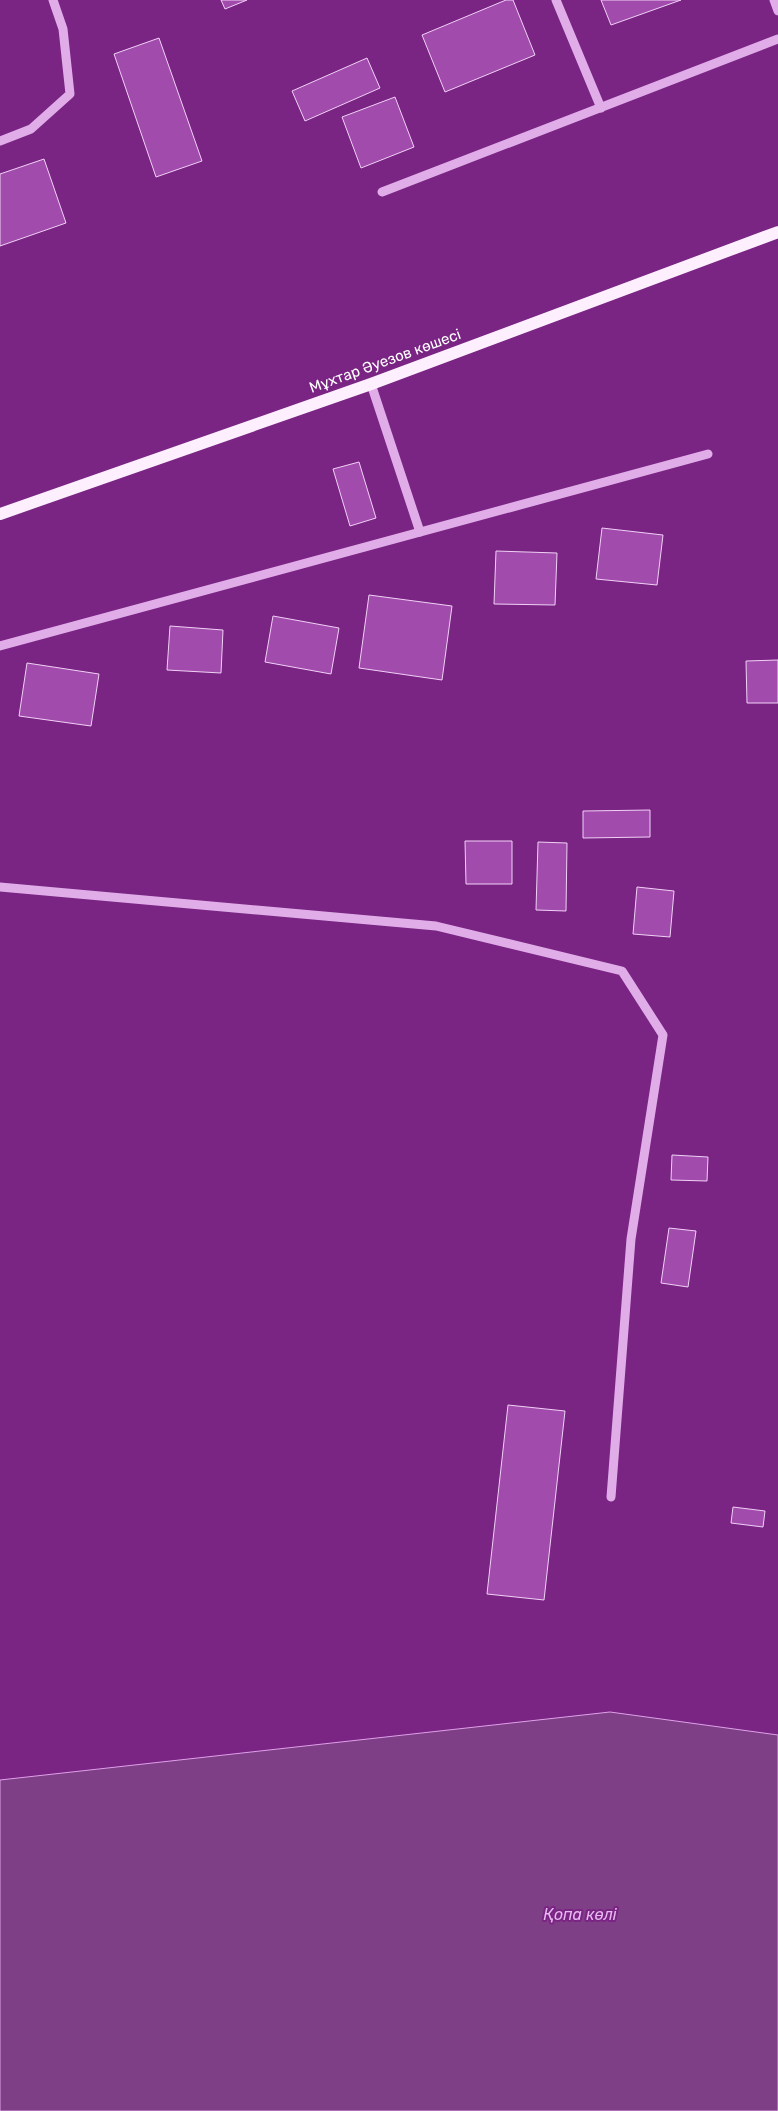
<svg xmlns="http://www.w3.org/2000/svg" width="778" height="2111" viewBox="0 0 778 2111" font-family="Rubik,sans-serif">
  <rect width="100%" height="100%" fill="#7a2484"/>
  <polygon fill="#7e3f86" stroke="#dfa1e9" points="610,1712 778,1735 778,2111 0,2111 0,1780"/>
  <g fill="#a14cac" stroke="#f1d1f6">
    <polygon points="221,0 247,0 225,9"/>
    <polygon points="506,0 513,0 535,55 445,92 422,35"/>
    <polygon points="601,0 681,0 611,25"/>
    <polygon points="159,38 202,161 156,177 114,54"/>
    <polygon points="367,58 380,88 305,121 292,91"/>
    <polygon points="395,97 414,147 361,168 342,117"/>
    <polygon points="44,159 66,223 0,246 0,174"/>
    <polygon points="359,462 376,518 350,526 333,469"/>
    <polygon points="602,528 663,535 657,585 596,579"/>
    <polygon points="496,551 557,553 555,605 494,604"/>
    <polygon points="369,595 452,606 442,680 359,668"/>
    <polygon points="273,616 339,628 331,674 265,662"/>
    <polygon points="170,626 223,630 221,673 167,670"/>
    <polygon points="778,660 778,703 747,703 746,661"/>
    <polygon points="27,663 99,674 91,726 19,716"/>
    <polygon points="650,810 650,837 583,838 583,811"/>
    <polygon points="465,841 512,841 512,884 466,884"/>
    <polygon points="538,842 567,843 566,911 536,910"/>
    <polygon points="637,887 674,891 670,937 633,934"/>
    <polygon points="672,1155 708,1157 707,1181 671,1180"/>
    <polygon points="669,1228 696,1231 688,1287 661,1283"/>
    <polygon points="508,1405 565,1411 544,1600 487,1594"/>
    <polygon points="733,1507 765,1511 763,1527 731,1523"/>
  </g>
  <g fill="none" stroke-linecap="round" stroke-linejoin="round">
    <g stroke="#e1ade8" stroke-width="9">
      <polyline points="556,0 601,108"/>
      <polyline points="774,0 778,11"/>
      <polyline points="0,141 31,129 70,94 63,29 53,0"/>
      <polyline points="382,192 778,39"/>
      <polyline points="371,384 420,532"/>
      <polyline points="0,646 708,454"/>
      <polyline points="0,887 436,926 622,971 663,1035 631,1239 611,1497"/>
    </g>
    <polyline stroke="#fdeffe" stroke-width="12" points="0,514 371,384 778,232"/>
  </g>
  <g text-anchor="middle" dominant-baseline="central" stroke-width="4" stroke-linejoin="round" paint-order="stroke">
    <g font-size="15" fill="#fff" stroke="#7a2484">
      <text transform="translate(385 361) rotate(-20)">Мұхтар Әуезов көшесі</text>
    </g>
    <g font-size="16" font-style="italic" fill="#e8b8f0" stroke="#7a2484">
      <text x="580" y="1914">Қопа көлі</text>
    </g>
  </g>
</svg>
